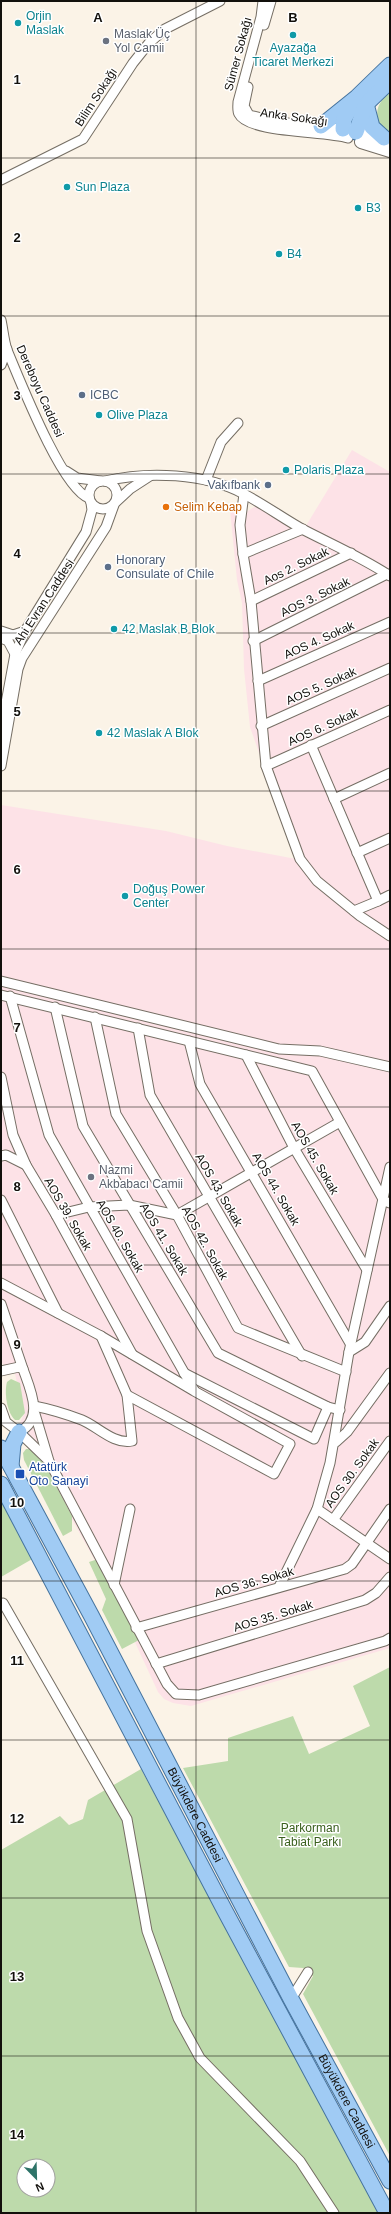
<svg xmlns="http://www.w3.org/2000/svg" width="391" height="2214" viewBox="0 0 391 2214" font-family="Helvetica,sans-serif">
  <rect width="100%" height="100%" fill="#fbf3e7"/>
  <polygon fill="#fde2e7" points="352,450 390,472 390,1648 191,1706 173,1703 164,1699 158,1692 108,1584 40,1462 29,1449 20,1423 24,1414 13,1365 5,1366 1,1362 1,805 166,831 227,846 296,859 250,727 244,669 242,603 237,580 230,510 243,514 256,506 301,534"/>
  <g fill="#bddaab" fill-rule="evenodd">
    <path d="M 390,91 L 390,133 L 381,128 C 373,112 378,103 390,91 Z"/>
    <path d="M 11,1379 L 20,1383 L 25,1413 L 19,1420 L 15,1420 C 7,1413 4,1393 7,1382 Z"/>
    <polygon points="26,1449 32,1449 44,1463 72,1516 72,1531 63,1536 24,1460 23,1453"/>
    <polygon points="1,1495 34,1558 1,1577"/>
    <polygon points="98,1559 139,1640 122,1649 102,1610 106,1599 89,1562"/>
    <polygon points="390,1667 390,2156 303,1994 313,1976 303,1968 289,1967 183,1768 228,1761 228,1738 293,1716 309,1754 370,1726 353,1686"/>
    <path d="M 141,1769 L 354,2164 L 378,2213 L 1,2213 L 1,1850 L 60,1816 L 69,1825 L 83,1819 L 88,1800 ZM 24,2166 L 48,2166 L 48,2190 L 24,2190 Z"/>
  </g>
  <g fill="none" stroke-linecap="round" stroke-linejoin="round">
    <defs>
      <g id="minor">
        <path d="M 263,1 L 261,17 L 238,102 C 238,105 237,111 239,114 C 248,133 326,131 348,138"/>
        <polyline points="264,25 271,1"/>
        <polyline points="248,87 244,106 249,115 278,122 343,129"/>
        <polyline points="1,180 83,139 133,63 149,43 165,29 220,1"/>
        <path d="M 1,320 C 3,329 4,341 7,350 C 19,378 62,489 89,498"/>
        <polyline points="1,365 7,349"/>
        <polyline points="66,471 77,478 101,481"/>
        <polyline points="206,480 221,442 238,423"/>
        <circle cx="103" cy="495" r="14"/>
        <path d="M 105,481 C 148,471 205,473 244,494 C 265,505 284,519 304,530 C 333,545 363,558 390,576"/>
        <polyline points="244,494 240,525 243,554 251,601 266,766 300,859 317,881 360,916 390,936"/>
        <polyline points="116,502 130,489 150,476"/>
        <polyline points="243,554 303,529"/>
        <polyline points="251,601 351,553"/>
        <polyline points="1,631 13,635 25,631"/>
        <polyline points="1,638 8,641 15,654"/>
        <polyline points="253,641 387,574"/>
        <polyline points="258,681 390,622"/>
        <polyline points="261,726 390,668"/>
        <polyline points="1,730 15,654 25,631 86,532 92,510 91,503"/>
        <polyline points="311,745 378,901 390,895"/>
        <polyline points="1,766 18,669 22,658 106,527 114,505"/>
        <polyline points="266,766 390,710"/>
        <polyline points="334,799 390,773"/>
        <polyline points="357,853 390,838"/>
        <polyline points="354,911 378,901"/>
        <polyline points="1,981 279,1049 320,1051 390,1067"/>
        <polyline points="1,995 312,1071 384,1201 390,1203"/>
        <polyline points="10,996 49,1135 194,1390"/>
        <polyline points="55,1007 83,1126 218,1353 328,1407 340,1410"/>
        <polyline points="95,1017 116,1114 177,1215 238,1328 346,1372"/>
        <polyline points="138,1028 150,1095 302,1356"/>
        <polyline points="189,1041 200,1084 351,1345"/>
        <polyline points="246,1055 294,1148 367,1270"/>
        <polyline points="1,1077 13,1135 26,1165 56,1215 132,1354"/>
        <polyline points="1,1156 6,1155 26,1165"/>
        <polyline points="1,1200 58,1313"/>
        <polyline points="56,1215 89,1207 129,1205 177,1215 340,1122"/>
        <polyline points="1,1283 101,1336 194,1391 290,1444 274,1474 127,1395"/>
        <polyline points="1,1304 23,1369"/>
        <polyline points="349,1352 365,1342 390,1306"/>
        <polyline points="184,1373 314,1439 328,1407"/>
        <path d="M 34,1406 C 50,1409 66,1414 82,1420 C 97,1426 114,1445 132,1441 L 127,1395 L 101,1336"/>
        <path d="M 1,1408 L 6,1422 L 19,1432 C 45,1419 30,1389 23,1369 L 19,1367 L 1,1371"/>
        <polyline points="35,1414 49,1461 167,1684 176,1694 199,1695 385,1641 390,1638"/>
        <polyline points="19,1432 47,1459"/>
        <polyline points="336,1442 347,1432 390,1373"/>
        <polyline points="317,1509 390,1559"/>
        <polyline points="333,1520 390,1441"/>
        <polyline points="114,1585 130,1509"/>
        <polyline points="279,1587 317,1509 330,1463 349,1352 390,1167"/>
        <polyline points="3,1603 127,1819 147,1931 178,2018 200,2058 300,2161 334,2213"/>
        <polyline points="136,1628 345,1569 352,1564 390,1509"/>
        <polyline points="156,1664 365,1600 376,1593 390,1577"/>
        <polyline points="291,1999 308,1972"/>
      </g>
      <g id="tertiary">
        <polyline points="348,130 387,139"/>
        <polyline points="361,142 390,151"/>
      </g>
      <g id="primary">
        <polyline points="366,104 372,127 384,138"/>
        <polyline points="321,126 357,97 390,65"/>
        <polyline points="343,129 344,119 353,103"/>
        <polyline points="356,132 366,104 390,81"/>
        <path id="s1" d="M 1,1448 L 91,1615 L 291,1999 L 390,2181"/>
        <polyline points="11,1466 13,1444 19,1432"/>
        <polyline points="1,1484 225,1911 387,2213"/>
      </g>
    </defs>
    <use href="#minor" stroke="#756e64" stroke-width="11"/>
    <use href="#tertiary" stroke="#756e64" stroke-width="14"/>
    <use href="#primary" stroke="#45739e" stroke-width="17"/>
    <use href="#minor" stroke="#fff" stroke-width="9"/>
    <use href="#tertiary" stroke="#fff" stroke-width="12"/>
    <use href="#primary" stroke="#a0cbf4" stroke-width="15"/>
  </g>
  <path fill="none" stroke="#12100c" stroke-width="1" stroke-opacity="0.55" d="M 196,1 L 196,2213M 1,158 L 390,158M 1,316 L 390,316M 1,474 L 390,474M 1,633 L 390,633M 1,791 L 390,791M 1,949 L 390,949M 1,1107 L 390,1107M 1,1265 L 390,1265M 1,1423 L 390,1423M 1,1581 L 390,1581M 1,1740 L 390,1740M 1,1898 L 390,1898M 1,2056 L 390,2056"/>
  <g fill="#0f9aa8" stroke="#fff" stroke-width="1.5">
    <circle cx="18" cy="23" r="4"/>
    <circle cx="293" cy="35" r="4"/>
    <circle cx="67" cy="187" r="4"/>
    <circle cx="358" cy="208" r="4"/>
    <circle cx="279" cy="254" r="4"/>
    <circle cx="99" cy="415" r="4"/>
    <circle cx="286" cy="470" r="4"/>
    <circle cx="114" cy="629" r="4"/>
    <circle cx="99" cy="733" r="4"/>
    <circle cx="125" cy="896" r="4"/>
  </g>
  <g fill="#6b7280" stroke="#fff" stroke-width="1.5">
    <circle cx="106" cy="41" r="4"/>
    <circle cx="91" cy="1177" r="4"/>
  </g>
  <g fill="#5c6f8a" stroke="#fff" stroke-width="1.5">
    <circle cx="82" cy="395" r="4"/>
    <circle cx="268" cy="485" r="4"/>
    <circle cx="108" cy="567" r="4"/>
  </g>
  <circle fill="#e8710a" stroke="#fff" stroke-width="1.5" cx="166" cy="507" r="4"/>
  <rect fill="#1a4fb4" stroke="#fff" stroke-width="1.5" x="15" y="1469" width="10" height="10" rx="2"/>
  <g text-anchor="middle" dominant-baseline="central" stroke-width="3" stroke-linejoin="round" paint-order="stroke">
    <g font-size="12" fill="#0d838f" stroke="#fff" text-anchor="start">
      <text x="26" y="16">Orjin<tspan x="26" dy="14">Maslak</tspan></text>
      <text x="293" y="48" text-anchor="middle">Ayazağa<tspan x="293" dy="14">Ticaret Merkezi</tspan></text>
      <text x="75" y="187">Sun Plaza</text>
      <text x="366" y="208">B3</text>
      <text x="287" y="254">B4</text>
      <text x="107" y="415">Olive Plaza</text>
      <text x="294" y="470">Polaris Plaza</text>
      <text x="122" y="629">42 Maslak B Blok</text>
      <text x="107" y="733">42 Maslak A Blok</text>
      <text x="133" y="889">Doğuş Power<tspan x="133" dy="14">Center</tspan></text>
    </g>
    <g font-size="12" fill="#5b616d" stroke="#fff" text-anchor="start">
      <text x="114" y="34">Maslak Üç<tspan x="114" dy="14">Yol Camii</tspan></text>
      <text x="99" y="1170">Nazmi<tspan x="99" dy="14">Akbabacı Camii</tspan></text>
    </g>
    <g font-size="12" fill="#12100c" stroke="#fff">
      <text transform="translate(238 54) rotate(-75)">Sümer Sokağı</text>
      <text transform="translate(96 97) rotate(-57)">Bilim Sokağı</text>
      <text transform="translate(294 117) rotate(8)">Anka Sokağı</text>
      <text transform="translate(40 391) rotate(66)">Dereboyu Caddesi</text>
      <text transform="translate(296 566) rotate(-26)">Aos 2. Sokak</text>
      <text transform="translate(315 597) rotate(-26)">AOS 3. Sokak</text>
      <text transform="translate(44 602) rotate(-57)">Ahi Evran Caddesi</text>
      <text transform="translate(319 640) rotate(-24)">AOS 4. Sokak</text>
      <text transform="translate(321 686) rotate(-24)">AOS 5. Sokak</text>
      <text transform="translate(323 727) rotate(-24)">AOS 6. Sokak</text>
      <text transform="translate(315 1158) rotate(60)">AOS 45. Sokak</text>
      <text transform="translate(276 1189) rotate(60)">AOS 44. Sokak</text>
      <text transform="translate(219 1190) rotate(60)">AOS 43. Sokak</text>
      <text transform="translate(68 1214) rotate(60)">AOS 39. Sokak</text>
      <text transform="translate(120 1236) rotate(60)">AOS 40. Sokak</text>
      <text transform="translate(164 1239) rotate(59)">AOS 41. Sokak</text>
      <text transform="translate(205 1243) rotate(61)">AOS 42. Sokak</text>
      <text transform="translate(352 1473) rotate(-54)">AOS 30. Sokak</text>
      <text transform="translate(254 1582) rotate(-16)">AOS 36. Sokak</text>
      <text transform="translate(273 1616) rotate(-17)">AOS 35. Sokak</text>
      <text stroke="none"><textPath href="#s1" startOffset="415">Büyükdere Caddesi</textPath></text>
      <text stroke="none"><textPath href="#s1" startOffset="739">Büyükdere Caddesi</textPath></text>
    </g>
    <g font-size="12" fill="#4e5e75" stroke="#fff" text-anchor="start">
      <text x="90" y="395">ICBC</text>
      <text x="260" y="485" text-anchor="end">Vakıfbank</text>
      <text x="116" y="560">Honorary<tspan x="116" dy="14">Consulate of Chile</tspan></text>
    </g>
    <g font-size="12" fill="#c56008" stroke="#fff" text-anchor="start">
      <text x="174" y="507">Selim Kebap</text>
    </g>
    <g font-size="12" fill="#164399" stroke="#fff" text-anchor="start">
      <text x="29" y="1467">Atatürk<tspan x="29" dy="14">Oto Sanayi</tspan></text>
    </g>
    <g font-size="12" fill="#3a601e" stroke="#fff">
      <text x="310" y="1828">Parkorman<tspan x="310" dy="14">Tabiat Parkı</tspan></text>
    </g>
  </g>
  <g font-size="13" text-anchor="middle" font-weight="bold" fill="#12100c" stroke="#fff" stroke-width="3" stroke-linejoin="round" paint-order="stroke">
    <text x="98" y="22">A</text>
    <text x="293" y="22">B</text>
    <text x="17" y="84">1</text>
    <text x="17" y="242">2</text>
    <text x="17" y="400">3</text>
    <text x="17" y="558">4</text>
    <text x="17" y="716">5</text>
    <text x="17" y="874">6</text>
    <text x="17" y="1032">7</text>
    <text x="17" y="1191">8</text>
    <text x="17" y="1349">9</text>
    <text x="17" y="1507">10</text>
    <text x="17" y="1665">11</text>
    <text x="17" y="1823">12</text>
    <text x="17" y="1981">13</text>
    <text x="17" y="2139">14</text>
  </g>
  <rect width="391" height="2214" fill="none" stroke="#12100c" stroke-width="4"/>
  <g transform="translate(36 2178) rotate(157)"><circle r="19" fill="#ffffff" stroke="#a09f9e"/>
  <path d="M0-3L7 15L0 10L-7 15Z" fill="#2d7368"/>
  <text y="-6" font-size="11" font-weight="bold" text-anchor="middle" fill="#12100c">N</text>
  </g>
</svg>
